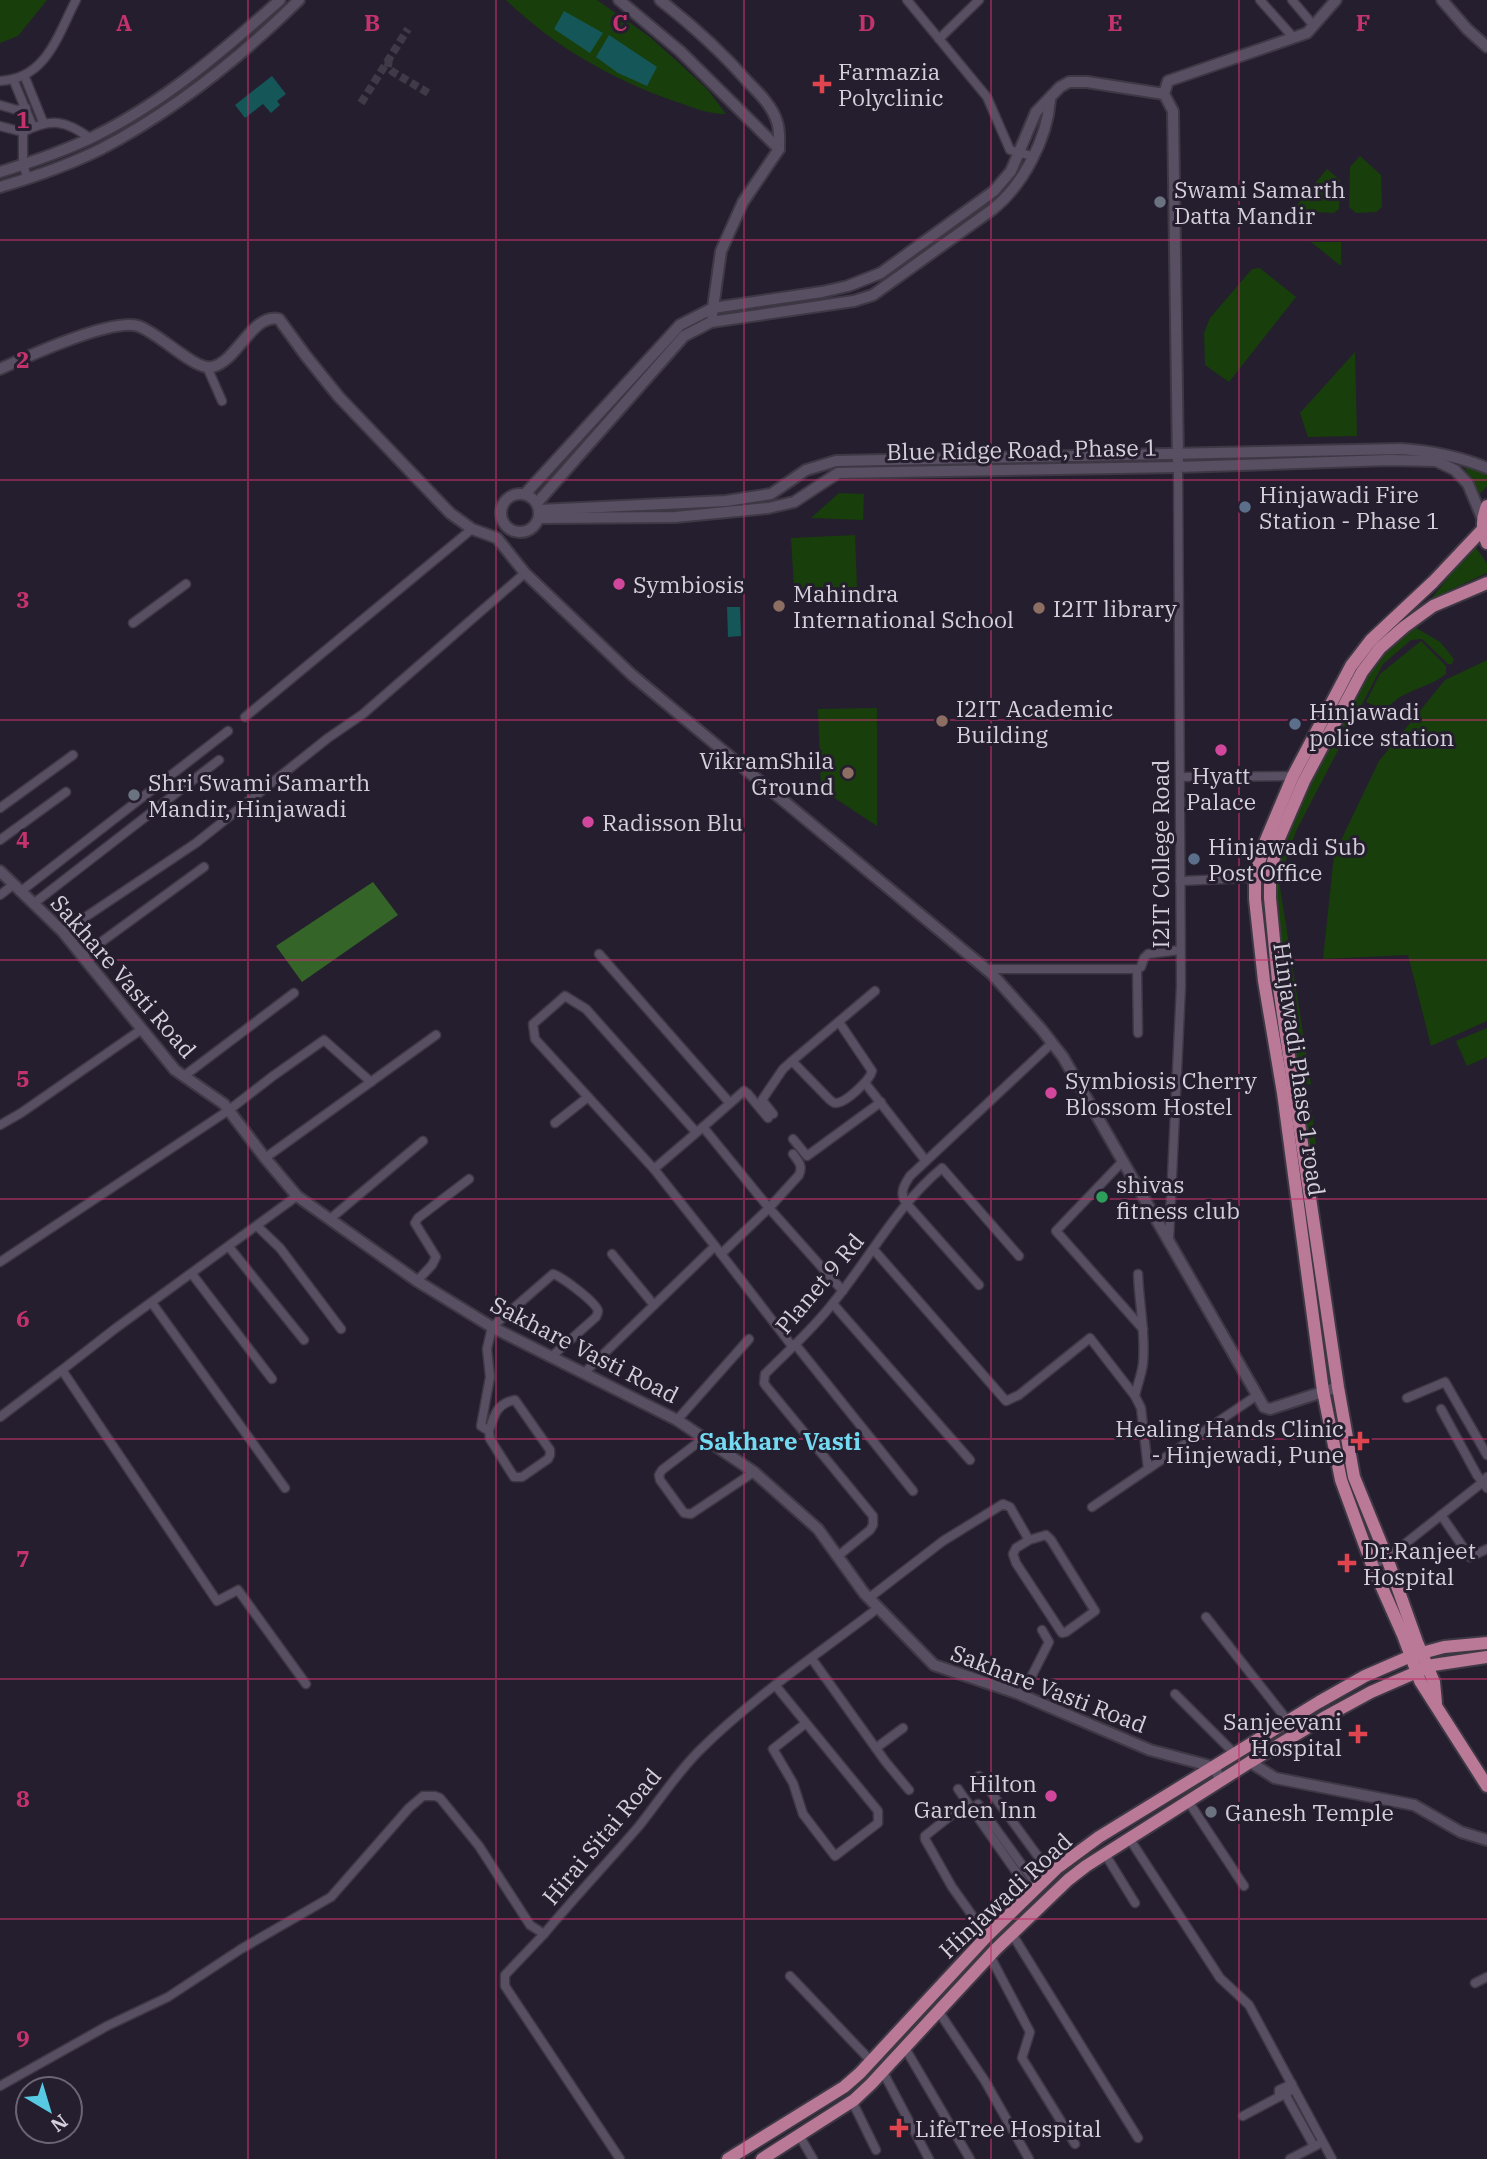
<svg xmlns="http://www.w3.org/2000/svg" width="1487" height="2159" viewBox="0 0 1487 2159" font-family="'IBM Plex Serif',serif">
  <rect width="100%" height="100%" fill="#251e2e"/>
  <g fill="#183e0c">
    <polygon points="0,0 47,0 18,36 0,43"/>
    <path d="M 506,0 L 597,0 L 650,37 L 678,62 L 708,90 L 726,114 C 706,114 692,107 674,101 C 611,79 554,46 506,0 Z"/>
    <polygon points="1360,156 1381,175 1382,207 1376,212 1356,213 1349,207 1350,167"/>
    <polygon points="1327,169 1340,180 1339,209 1334,213 1292,211"/>
    <polygon points="1311,242 1341,242 1341,266"/>
    <polygon points="1260,268 1296,297 1229,382 1205,365 1204,333 1210,318 1252,269"/>
    <polygon points="1355,352 1357,436 1308,437 1300,413"/>
    <polygon points="1463,465 1487,473 1487,486 1480,494"/>
    <polygon points="839,493 864,494 863,520 811,518"/>
    <polygon points="855,535 857,587 794,588 791,538"/>
    <polygon points="1474,545 1487,563 1487,573 1431,599"/>
    <polygon points="1413,626 1440,642 1454,659 1452,664 1448,664 1422,639 1411,640 1383,664 1296,831 1279,881 1311,1084 1298,1085 1273,885 1279,852 1291,822 1370,668"/>
    <path d="M 1421,641 L 1446,666 L 1446,674 C 1433,685 1415,688 1400,697 C 1394,701 1389,707 1382,709 L 1366,702 L 1380,674 Z"/>
    <polygon points="1487,660 1487,1021 1431,1046 1408,955 1323,959 1334,855 1379,761 1445,680"/>
    <polygon points="877,708 877,826 821,789 818,709"/>
    <polygon points="1487,1028 1487,1057 1467,1066 1456,1041"/>
    <polygon points="1310,1098 1317,1151 1306,1153 1299,1105"/>
  </g>
  <polygon fill="#346428" points="373,882 398,915 302,982 276,946"/>
  <g fill="#155658">
    <polygon points="564,11 603,33 590,53 554,29"/>
    <polygon points="609,35 657,67 647,86 618,73 596,57"/>
    <polygon points="272,76 286,94 277,101 280,105 271,113 263,104 245,118 235,105"/>
    <polygon points="727,607 740,607 741,636 728,637"/>
  </g>
  <g fill="none" stroke-linecap="round" stroke-linejoin="round">
    <g stroke="#3f3948" stroke-width="8" stroke-dasharray="8 4" stroke-linecap="butt">
      <polyline points="389,59 388,67 393,72 430,94"/>
      <polyline points="361,103 408,29"/>
    </g>
    <defs>
      <g id="street">
        <polyline points="907,0 987,97 1010,150 1032,156"/>
        <polyline points="1260,0 1293,37"/>
        <polyline points="1292,0 1314,26"/>
        <polyline points="939,39 979,0"/>
        <polyline points="24,75 43,122"/>
        <polyline points="13,79 33,127"/>
        <path d="M 0,81 C 47,79 58,34 76,0"/>
        <polyline points="0,105 17,110 26,108"/>
        <polyline points="0,126 23,132"/>
        <path d="M 28,179 L 23,165 L 23,132 C 51,118 65,120 90,138"/>
        <polyline points="207,367 222,401"/>
        <polyline points="133,623 186,584"/>
        <polyline points="245,717 472,529"/>
        <polyline points="1180,777 1293,776"/>
        <polyline points="0,808 73,755"/>
        <polyline points="0,840 66,792"/>
        <polyline points="1180,881 1270,877"/>
        <polyline points="20,892 228,731"/>
        <polyline points="0,895 13,885"/>
        <polyline points="33,904 219,760"/>
        <polyline points="63,932 196,843 328,738 363,714 525,573"/>
        <polyline points="599,954 729,1102"/>
        <polyline points="82,956 204,867"/>
        <polyline points="987,969 1137,969 1141,967 1144,958 1148,954 1180,950"/>
        <polyline points="1137,969 1138,1033"/>
        <path d="M 792,1061 L 830,1100 C 832,1101 833,1103 835,1103 C 845,1104 870,1080 872,1071 L 839,1022"/>
        <polyline points="184,1076 294,993"/>
        <polyline points="865,1083 926,1161"/>
        <polyline points="773,1114 762,1100 783,1069 792,1061 875,991"/>
        <polyline points="555,1123 588,1097"/>
        <polyline points="0,1125 21,1113 142,1029"/>
        <polyline points="703,1127 744,1091 748,1094 768,1118"/>
        <polyline points="793,1139 807,1156 881,1102"/>
        <path d="M 793,1154 C 799,1162 803,1166 799,1175 L 769,1208 L 843,1291"/>
        <polyline points="265,1158 436,1035"/>
        <polyline points="1123,1161 1056,1231 1143,1329"/>
        <polyline points="654,1169 535,1039 533,1024 565,996 586,1009 696,1132"/>
        <polyline points="297,1196 116,1328 62,1370 217,1601 238,1590 306,1684"/>
        <polyline points="330,1219 423,1141"/>
        <polyline points="257,1226 280,1248 341,1329"/>
        <polyline points="1169,1240 1181,986 1178,467"/>
        <polyline points="715,1246 654,1169 703,1127 769,1208 721,1254"/>
        <polyline points="229,1247 304,1340"/>
        <polyline points="874,1250 1006,1401 1019,1395 1090,1338 1135,1396 1141,1408 1148,1469 1256,1396"/>
        <polyline points="612,1254 654,1305"/>
        <polyline points="0,1262 229,1110 273,1076 324,1040 371,1082"/>
        <polyline points="192,1274 272,1379"/>
        <polyline points="417,1281 432,1265 436,1257 415,1223 418,1218 469,1179"/>
        <path d="M 979,1285 L 906,1203 C 899,1193 904,1185 910,1176 L 1052,1043"/>
        <polyline points="152,1303 285,1488"/>
        <polyline points="833,1304 970,1460"/>
        <polyline points="795,1344 913,1491"/>
        <polyline points="584,1373 715,1246 792,1346"/>
        <path d="M 1135,1396 C 1137,1385 1142,1374 1143,1363 C 1146,1334 1139,1304 1138,1274"/>
        <polyline points="1407,1398 1445,1382 1487,1455"/>
        <polyline points="1441,1409 1477,1475 1487,1488"/>
        <polyline points="0,1417 62,1370"/>
        <polyline points="677,1420 749,1339"/>
        <path d="M 489,1431 C 494,1415 497,1403 515,1400 L 550,1450 L 550,1455 L 548,1459 L 522,1477 L 514,1477 L 490,1439 L 489,1431 L 481,1426 L 490,1377 L 487,1349 L 492,1327 L 553,1274 C 562,1277 596,1302 598,1311 C 598,1313 597,1315 596,1317 L 551,1357"/>
        <polyline points="704,1438 662,1470 659,1475 660,1480 684,1513 691,1514 754,1472"/>
        <polyline points="1092,1507 1148,1469"/>
        <polyline points="1441,1515 1470,1557 1487,1549"/>
        <path d="M 838,1556 L 870,1530 L 873,1525 L 873,1516 L 766,1386 L 764,1383 L 765,1374 C 788,1351 813,1329 833,1303 C 870,1258 897,1205 942,1168 L 1019,1256"/>
        <polyline points="1372,1565 1387,1558 1483,1482 1487,1477"/>
        <polyline points="869,1598 943,1541 1003,1504 1010,1507 1029,1540 1016,1548 1013,1554 1016,1563 1060,1630 1062,1633 1066,1632 1095,1611 1051,1540 1046,1535 1029,1540"/>
        <polyline points="1206,1617 1288,1721"/>
        <polyline points="812,1659 885,1761 909,1790"/>
        <polyline points="775,1685 878,1811 878,1823 835,1856 803,1814 793,1783 773,1749 806,1723"/>
        <polyline points="1175,1694 1235,1754"/>
        <polyline points="1022,1695 1049,1642 1042,1630"/>
        <polyline points="876,1748 903,1728"/>
        <polyline points="979,1776 1051,1874"/>
        <polyline points="958,1789 1031,1893"/>
        <polyline points="1188,1801 1244,1886"/>
        <polyline points="978,1804 1038,1887"/>
        <polyline points="959,1809 925,1836 925,1839 952,1887 987,1936"/>
        <polyline points="1129,1838 1220,1978 1249,2005 1332,2159"/>
        <polyline points="1105,1854 1135,1903"/>
        <polyline points="544,1934 505,1975 505,1986 620,2159"/>
        <polyline points="1012,1934 1138,2138"/>
        <polyline points="990,1956 1030,2032 1022,2058 1075,2144"/>
        <polyline points="790,1976 871,2061"/>
        <polyline points="1475,1983 1487,1977"/>
        <polyline points="939,2012 985,2081 1029,2159"/>
        <polyline points="905,2048 970,2159"/>
        <polyline points="883,2072 929,2159"/>
        <path d="M 0,2086 L 107,2026 L 168,1997 L 241,1949 L 331,1897 L 409,1808 L 423,1796 L 435,1796 L 440,1798 L 479,1846 L 530,1925 L 544,1934 C 575,1897 608,1862 639,1826 C 659,1801 676,1774 699,1751 C 753,1697 818,1654 878,1608"/>
        <polyline points="1285,2094 1314,2146"/>
        <polyline points="1279,2097 1279,2090 1292,2084"/>
        <polyline points="852,2101 876,2150"/>
        <polyline points="1243,2116 1290,2091"/>
        <polyline points="799,2135 813,2159"/>
        <polyline points="1290,2159 1317,2145"/>
      </g>
      <g id="secondary">
        <polyline points="619,0 680,51 779,149"/>
        <path d="M 660,0 C 692,25 721,51 748,82 C 759,93 773,107 777,122 C 780,130 779,140 779,149"/>
        <polyline points="1442,0 1467,29 1487,47"/>
        <path d="M 0,172 C 32,162 65,151 95,136 C 164,102 223,51 280,0"/>
        <path d="M 0,187 C 34,177 69,165 101,149 C 175,110 240,58 299,0"/>
        <polyline points="712,315 721,251 743,202 779,149"/>
        <path d="M 0,369 C 26,357 112,318 138,326 C 158,332 195,371 212,367 C 237,362 252,313 279,319 L 306,356 L 339,397 L 450,513 L 472,529 L 497,538 L 525,573 L 632,675 L 992,974 L 1042,1030 L 1063,1057 L 1264,1407 L 1270,1409 L 1338,1387"/>
        <polyline points="1178,461 1173,111 1164,94 1168,81 1307,33 1336,0"/>
        <circle cx="520" cy="513" r="19"/>
        <polyline points="525,494 680,325 713,308 822,292 848,286 881,273 994,191 1011,171 1036,112 1060,87 1069,82 1087,82 1164,94"/>
        <path d="M 537,503 L 684,336 L 711,322 L 854,301 L 873,295 L 993,209 C 1023,185 1047,139 1050,100"/>
        <path d="M 539,510 L 726,501 L 771,494 L 806,470 L 836,461 L 1401,449 C 1432,451 1458,456 1487,468"/>
        <polyline points="539,518 675,517 768,508 794,502 838,473 1178,467 1389,460 1436,461 1455,470 1468,484 1483,520"/>
        <polyline points="0,871 63,932 175,1070 224,1104 265,1158 297,1196 417,1281 492,1327 677,1420 754,1472 818,1529 864,1593 934,1665 1017,1693 1150,1750 1214,1767 1221,1781"/>
        <polyline points="1250,1762 1275,1778 1414,1805 1461,1832 1487,1840"/>
      </g>
      <g id="primary">
        <path d="M 1487,506 C 1482,518 1481,530 1487,543"/>
        <polyline points="1483,529 1433,582 1371,640 1351,666 1293,776 1266,840 1255,876 1255,899 1264,981 1283,1093 1323,1391 1341,1480 1372,1565 1403,1635 1420,1681 1487,1786"/>
        <polyline points="1436,1703 1434,1682 1417,1642 1387,1558 1354,1477 1338,1387 1278,981 1270,898 1270,877 1277,843 1304,781 1362,672 1380,648 1404,627 1433,606 1487,583"/>
        <polyline points="728,2159 844,2087 860,2073 987,1936 1057,1868 1099,1837 1319,1702 1365,1676 1411,1656 1444,1647 1487,1643"/>
        <polyline points="762,2159 854,2100 871,2084 996,1949 1068,1880 1086,1866 1250,1762 1327,1716 1371,1692 1433,1665 1487,1657"/>
      </g>
    </defs>
    <use href="#street" stroke="#3e3845" stroke-width="11"/>
    <use href="#secondary" stroke="#3e3845" stroke-width="14"/>
    <use href="#primary" stroke="#3e3845" stroke-width="16"/>
    <use href="#street" stroke="#584f62" stroke-width="8"/>
    <use href="#secondary" stroke="#584f62" stroke-width="10"/>
    <use href="#primary" stroke="#ba7996" stroke-width="12"/>
  </g>
  <path fill="none" stroke="#c5336e" stroke-width="2" stroke-opacity="0.55" d="M 248,0 L 248,2159M 496,0 L 496,2159M 744,0 L 744,2159M 991,0 L 991,2159M 1239,0 L 1239,2159M 0,240 L 1487,240M 0,480 L 1487,480M 0,720 L 1487,720M 0,960 L 1487,960M 0,1199 L 1487,1199M 0,1439 L 1487,1439M 0,1679 L 1487,1679M 0,1919 L 1487,1919"/>
  <g fill="#e0444e" stroke="#251e2e" stroke-width="2.5">
    <path d="M818.5 73.5h7v7h7v7h-7v7h-7v-7h-7v-7h7z"/>
    <path d="M1356.5 1430.5h7v7h7v7h-7v7h-7v-7h-7v-7h7z"/>
    <path d="M1343.5 1552.5h7v7h7v7h-7v7h-7v-7h-7v-7h7z"/>
    <path d="M1354.5 1723.5h7v7h7v7h-7v7h-7v-7h-7v-7h7z"/>
    <path d="M895.5 2117.5h7v7h7v7h-7v7h-7v-7h-7v-7h7z"/>
  </g>
  <g fill="#6b7280" stroke="#251e2e" stroke-width="2.5">
    <circle cx="1160" cy="202" r="7"/>
    <circle cx="134" cy="795" r="7"/>
    <circle cx="1211" cy="1812" r="7"/>
  </g>
  <g fill="#5c6f8a" stroke="#251e2e" stroke-width="2.5">
    <circle cx="1245" cy="507" r="7"/>
    <circle cx="1295" cy="724" r="7"/>
    <circle cx="1194" cy="859" r="7"/>
  </g>
  <g fill="#d1479c" stroke="#251e2e" stroke-width="2.5">
    <circle cx="619" cy="584" r="7"/>
    <circle cx="1221" cy="750" r="7"/>
    <circle cx="588" cy="822" r="7"/>
    <circle cx="1051" cy="1093" r="7"/>
    <circle cx="1051" cy="1796" r="7"/>
  </g>
  <g fill="#8d6e63" stroke="#251e2e" stroke-width="2.5">
    <circle cx="779" cy="606" r="7"/>
    <circle cx="1039" cy="608" r="7"/>
    <circle cx="942" cy="721" r="7"/>
    <circle cx="848" cy="773" r="7"/>
  </g>
  <circle fill="#2e9e5b" stroke="#251e2e" stroke-width="2.5" cx="1102" cy="1197" r="7"/>
  <g text-anchor="middle" dominant-baseline="central" stroke-width="6" stroke-linejoin="round" paint-order="stroke">
    <g font-size="23" fill="#d4cfda" stroke="#251e2e" text-anchor="start">
      <text x="838" y="71">Farmazia<tspan x="838" dy="26">Polyclinic</tspan></text>
      <text x="1174" y="189">Swami Samarth<tspan x="1174" dy="26">Datta Mandir</tspan></text>
      <text x="1259" y="494">Hinjawadi Fire<tspan x="1259" dy="26">Station - Phase 1</tspan></text>
      <text x="633" y="584">Symbiosis</text>
      <text x="793" y="593">Mahindra<tspan x="793" dy="26">International School</tspan></text>
      <text x="1053" y="608">I2IT library</text>
      <text x="956" y="708">I2IT Academic<tspan x="956" dy="26">Building</tspan></text>
      <text x="1309" y="711">Hinjawadi<tspan x="1309" dy="26">police station</tspan></text>
      <text x="834" y="760" text-anchor="end">VikramShila<tspan x="834" dy="26">Ground</tspan></text>
      <text x="1221" y="775" text-anchor="middle">Hyatt<tspan x="1221" dy="26">Palace</tspan></text>
      <text x="148" y="782">Shri Swami Samarth<tspan x="148" dy="26">Mandir, Hinjawadi</tspan></text>
      <text x="602" y="822">Radisson Blu</text>
      <text x="1208" y="846">Hinjawadi Sub<tspan x="1208" dy="26">Post Office</tspan></text>
      <text x="1065" y="1080">Symbiosis Cherry<tspan x="1065" dy="26">Blossom Hostel</tspan></text>
      <text x="1116" y="1184">shivas<tspan x="1116" dy="26">fitness club</tspan></text>
      <text x="1344" y="1428" text-anchor="end">Healing Hands Clinic<tspan x="1344" dy="26">- Hinjewadi, Pune</tspan></text>
      <text x="1363" y="1550">Dr.Ranjeet<tspan x="1363" dy="26">Hospital</tspan></text>
      <text x="1342" y="1721" text-anchor="end">Sanjeevani<tspan x="1342" dy="26">Hospital</tspan></text>
      <text x="1037" y="1783" text-anchor="end">Hilton<tspan x="1037" dy="26">Garden Inn</tspan></text>
      <text x="1225" y="1812">Ganesh Temple</text>
      <text x="915" y="2128">LifeTree Hospital</text>
    </g>
    <g font-size="23" fill="#d4cfda" stroke="#251e2e">
      <text transform="translate(1022 449) rotate(-1)">Blue Ridge Road, Phase 1</text>
      <text transform="translate(1160 854) rotate(-90)">I2IT College Road</text>
      <text transform="translate(124 976) rotate(49)">Sakhare Vasti Road</text>
      <text transform="translate(1300 1069) rotate(82)">Hinjawadi Phase 1 road</text>
      <text transform="translate(819 1283) rotate(-50)">Planet 9 Rd</text>
      <text transform="translate(585 1349) rotate(27)">Sakhare Vasti Road</text>
      <text transform="translate(1049 1688) rotate(21)">Sakhare Vasti Road</text>
      <text transform="translate(601 1836) rotate(-50)">Hirai Sitai Road</text>
      <text transform="translate(1005 1895) rotate(-43)">Hinjawadi Road</text>
    </g>
    <g font-size="24" font-weight="bold" fill="#74daf1" stroke="#251e2e">
      <text x="780" y="1441">Sakhare Vasti</text>
    </g>
  </g>
  <g font-size="23" text-anchor="middle" font-weight="bold" fill="#c5336e" stroke="#251e2e" stroke-width="6" stroke-linejoin="round" paint-order="stroke">
    <text x="124" y="31">A</text>
    <text x="372" y="31">B</text>
    <text x="620" y="31">C</text>
    <text x="867" y="31">D</text>
    <text x="1115" y="31">E</text>
    <text x="1363" y="31">F</text>
    <text x="23" y="128">1</text>
    <text x="23" y="368">2</text>
    <text x="23" y="608">3</text>
    <text x="23" y="848">4</text>
    <text x="23" y="1087">5</text>
    <text x="23" y="1327">6</text>
    <text x="23" y="1567">7</text>
    <text x="23" y="1807">8</text>
    <text x="23" y="2047">9</text>
  </g>
  <g transform="translate(49 2110) rotate(142)"><circle r="33" fill="#251e2e" stroke="#6b6573" stroke-width="2"/>
  <path d="M0-5L12 26L0 18L-12 26Z" fill="#57c9e2"/>
  <text y="-10" font-size="19" font-weight="bold" text-anchor="middle" fill="#d4cfda">N</text>
  </g>
</svg>
